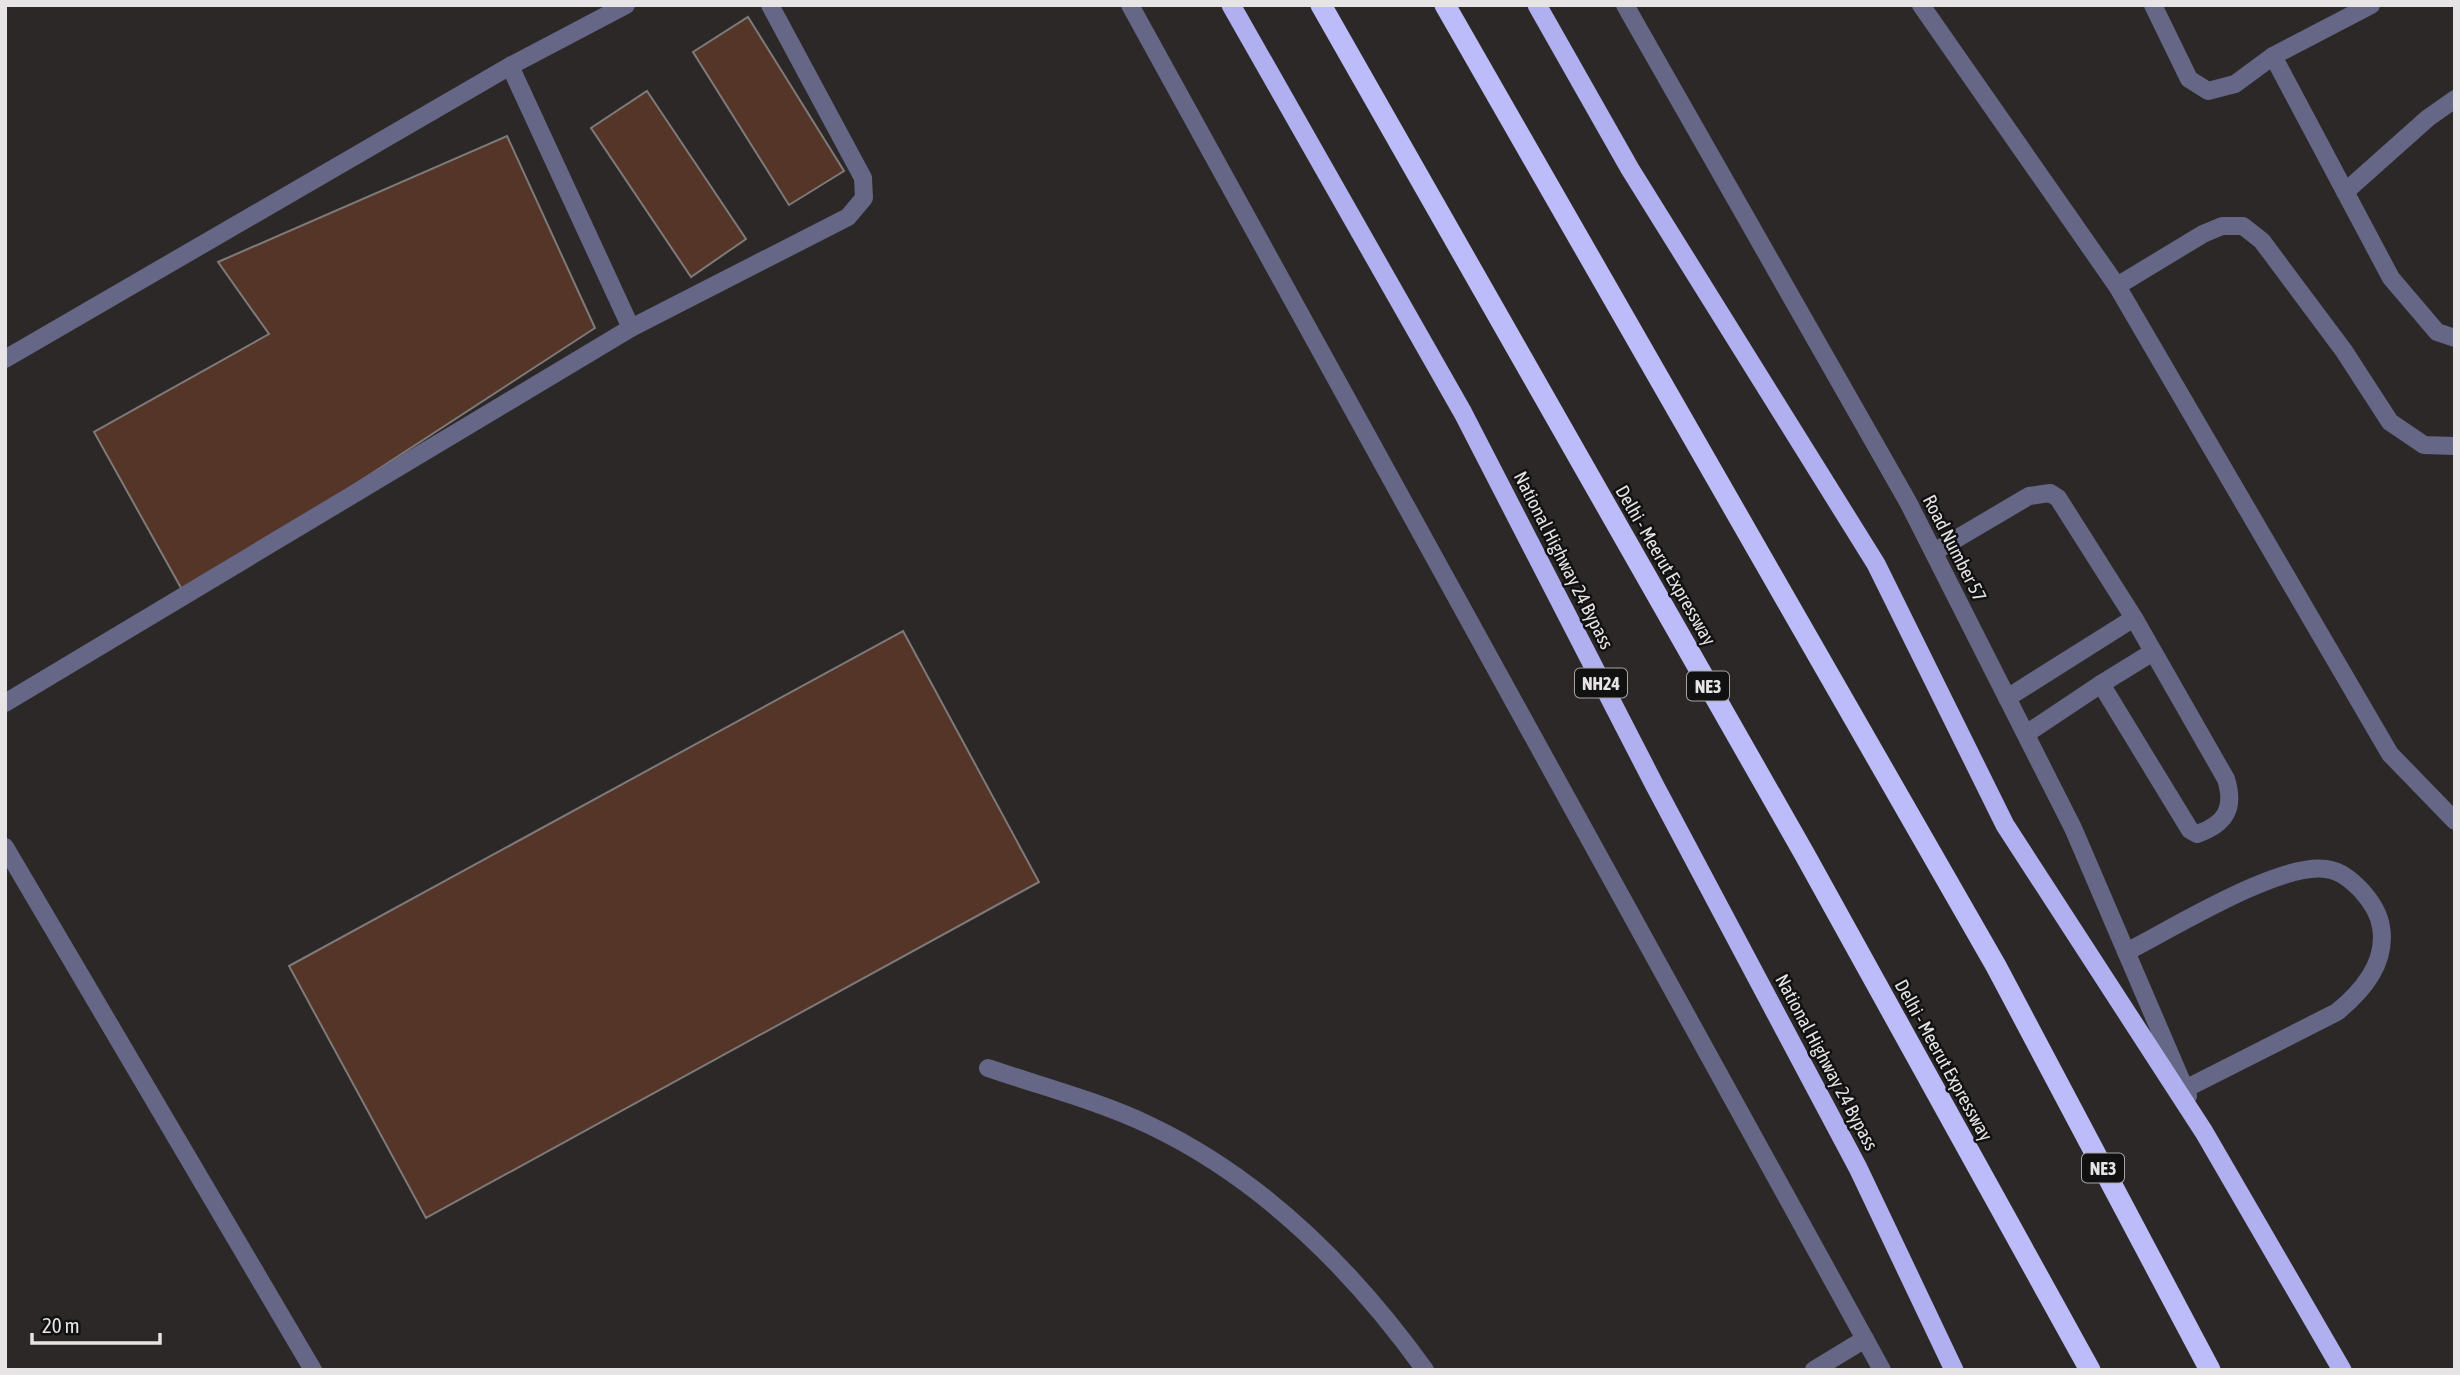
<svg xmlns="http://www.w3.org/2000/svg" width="2460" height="1375" viewBox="0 0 2460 1375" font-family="'Asap Condensed',sans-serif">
  <rect width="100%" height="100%" fill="#2b2827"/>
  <g fill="#563529" stroke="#7d7a79" stroke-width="2">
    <polygon points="748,17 844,171 789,205 693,52"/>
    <polygon points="647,91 746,239 691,277 591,128"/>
    <polygon points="507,136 595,328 185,595 94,432 269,334 218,262"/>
    <polygon points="903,631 1039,882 426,1218 289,966"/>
  </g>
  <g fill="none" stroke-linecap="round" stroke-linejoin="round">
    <g stroke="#666686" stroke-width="18">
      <polyline points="1921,5 2117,286 2390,754 2455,821"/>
      <polyline points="2273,56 2391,278 2437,332 2455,338"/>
      <polyline points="510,66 631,328"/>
      <polyline points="2345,192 2428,118 2455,99"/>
      <polyline points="2117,286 2203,234 2222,226 2243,226 2262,241 2344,351 2390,422 2424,445 2455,446"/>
      <polyline points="5,359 510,66 626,5"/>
      <path d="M 1934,552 L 2029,496 L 2050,493 L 2058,498 L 2134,618 L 2226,779 C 2235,808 2226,824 2197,834 L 2190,830 L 2101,684 L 2026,734"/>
      <polyline points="2101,684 2153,652"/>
      <polyline points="2007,698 2134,618"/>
      <polyline points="5,703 631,328 848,217 864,198 863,178 770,5"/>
      <path d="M 2126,952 C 2170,930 2279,862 2326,869 C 2341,871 2351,880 2361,890 C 2371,901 2379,913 2381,927 C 2387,962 2363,991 2337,1012 L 2185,1089"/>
      <path d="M 988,1068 C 1040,1086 1099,1101 1149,1125 C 1261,1178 1353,1270 1425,1370"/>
    </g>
    <g stroke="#666686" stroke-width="18">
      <polyline points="2153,5 2189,79 2208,91 2235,84 2273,56 2371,5"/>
      <polyline points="5,847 313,1370"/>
    </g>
    <g stroke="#666686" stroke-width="18">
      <polyline points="1130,5 1882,1370"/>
      <polyline points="1625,5 1908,502 2073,828 2188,1096"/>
      <polyline points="1814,1370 1865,1339"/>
    </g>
    <g stroke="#b0afef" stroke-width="19">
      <polyline points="1231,5 1463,413 1655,786 1858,1168 1954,1370"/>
      <polyline points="1537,5 1630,169 1876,564 2005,825 2204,1132 2342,1370"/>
    </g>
    <g stroke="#bdbcfb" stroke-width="21">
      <polyline points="1321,5 1805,855 2090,1370"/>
      <polyline points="1445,5 1996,966 2210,1370"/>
    </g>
  </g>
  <g text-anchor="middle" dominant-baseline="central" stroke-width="5" stroke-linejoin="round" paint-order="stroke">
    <g fill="#121111" stroke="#a6a5a5" stroke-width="2">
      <rect x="1575" y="668.5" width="52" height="29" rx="5"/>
      <rect x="1687" y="671.5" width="42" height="29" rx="5"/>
      <rect x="2082" y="1153.5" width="42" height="29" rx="5"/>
    </g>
    <g font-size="18" font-weight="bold" fill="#e6e4e4">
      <text x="1601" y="683">NH24</text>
      <text x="1708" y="686">NE3</text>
      <text x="2103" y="1168">NE3</text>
    </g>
    <g font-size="19" fill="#e6e4e4" stroke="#121111">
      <text transform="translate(1955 548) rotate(63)">Road Number 57</text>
      <text transform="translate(1564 560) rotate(63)">National Highway 24 Bypass</text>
      <text transform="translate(1666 565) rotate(60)">Delhi - Meerut Expressway</text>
      <text transform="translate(1944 1060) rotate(61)">Delhi - Meerut Expressway</text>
      <text transform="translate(1827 1062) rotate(62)">National Highway 24 Bypass</text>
    </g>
  </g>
  <rect width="2460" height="1375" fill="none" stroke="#e6e4e4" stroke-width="14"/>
  <path d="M32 1333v10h128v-10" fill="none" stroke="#e6e4e4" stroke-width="3.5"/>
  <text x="42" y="1333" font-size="21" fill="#e6e4e4" stroke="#121111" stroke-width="5" paint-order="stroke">20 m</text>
</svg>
